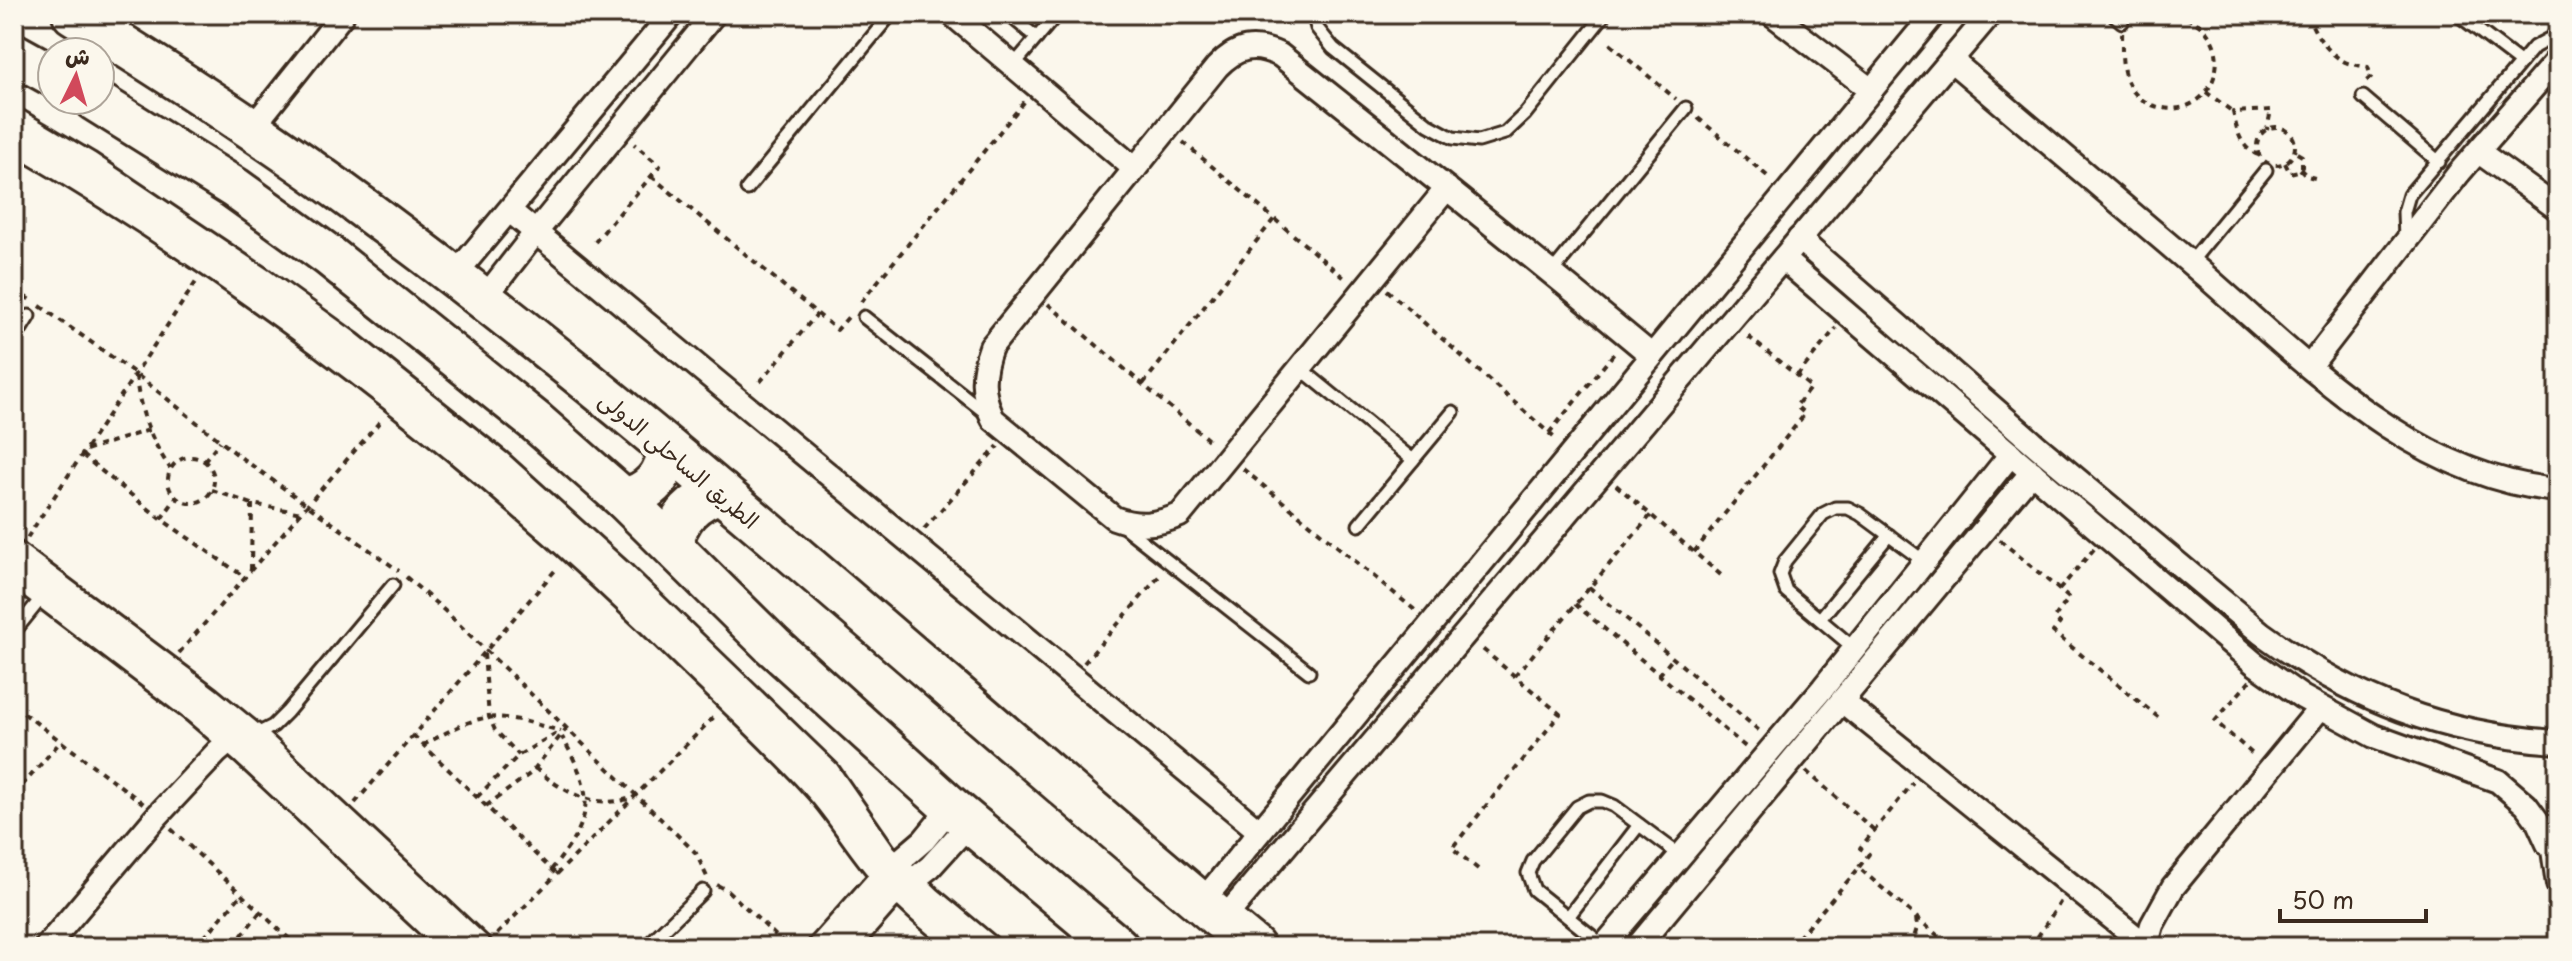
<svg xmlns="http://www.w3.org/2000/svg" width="2572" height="961" viewBox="0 0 2572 961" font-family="'Playpen Sans','Playpen Sans Arabic',sans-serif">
  <rect width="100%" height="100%" fill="#fbf7ec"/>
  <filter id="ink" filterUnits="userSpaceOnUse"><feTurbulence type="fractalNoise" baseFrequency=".0125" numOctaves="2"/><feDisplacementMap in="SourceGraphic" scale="16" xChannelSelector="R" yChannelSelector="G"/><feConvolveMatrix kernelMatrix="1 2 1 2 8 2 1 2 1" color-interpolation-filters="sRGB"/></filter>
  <g filter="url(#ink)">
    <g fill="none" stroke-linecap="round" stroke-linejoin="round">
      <defs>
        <g id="lane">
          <polyline points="1008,14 1037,38"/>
          <polyline points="1313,14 1317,28 1333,48 1429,125 1453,138 1479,141 1505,133 1525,114 1605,14"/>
          <polyline points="2113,14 2122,22"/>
          <polyline points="2457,14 2520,62"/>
          <polyline points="969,29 982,14"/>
          <polyline points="1013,66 1057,14"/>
          <polyline points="2363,97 2439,162"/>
          <polyline points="747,189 891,14"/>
          <polyline points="2405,240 2404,212 2409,195 2534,47 2558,34"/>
          <polyline points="2190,263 2266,170"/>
          <polyline points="1552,272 1686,108"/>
          <polyline points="864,317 986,413"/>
          <polyline points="14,340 29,316"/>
          <polyline points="1300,368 1413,460"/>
          <polyline points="1359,525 1453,412"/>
          <polyline points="1123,526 1309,672"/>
          <polyline points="1820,619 1889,535"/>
          <polyline points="14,632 43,596"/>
          <polyline points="1855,649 1786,591 1780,574 1785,561 1823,514 1835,508 1848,508 1860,514 1925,562"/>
          <polyline points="255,735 273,726 287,712 393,585"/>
          <polyline points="1568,917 1639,825"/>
          <polyline points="1604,946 1534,890 1528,873 1533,861 1577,807 1589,801 1602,801 1614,806 1681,856"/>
          <polyline points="646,947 703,891"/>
        </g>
        <g id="street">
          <polyline points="952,14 1135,169"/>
          <polyline points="1772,14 1871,90"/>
          <path d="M 1952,61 C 2030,127 2109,194 2188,261 C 2296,353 2408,477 2558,490"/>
          <polyline points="14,119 88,163 264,281 350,343 499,462 624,575 828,772 885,854 931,899 989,947"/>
          <polyline points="252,128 343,14"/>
          <path d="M 14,142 C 263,287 489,465 694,667 C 735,707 780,748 818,791 C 839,815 855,842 875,866 C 901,897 931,922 963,947"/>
          <polyline points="2479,152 2558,209"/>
          <path d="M 1447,188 L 1180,515 C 1156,525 1138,527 1114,518 L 993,419 C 981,393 981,374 991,347 L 1217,67 C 1237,46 1254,43 1280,55 C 1404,154 1529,253 1651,355"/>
          <polyline points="510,211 1258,830"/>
          <path d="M 1799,239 L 2038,447 L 2261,633 C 2353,700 2444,735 2558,742"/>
          <polyline points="1783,259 2254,663 2302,697 2374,736 2498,781 2526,805 2537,820 2548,844 2558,853"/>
          <polyline points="454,276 672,14"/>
          <polyline points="483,300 536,232 714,14"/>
          <polyline points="2310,366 2459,173 2558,59"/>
          <polyline points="14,552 210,699 254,735 481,947"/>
          <polyline points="14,574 194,711 243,753 451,947"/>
          <polyline points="1842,701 2148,947"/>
          <polyline points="2553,850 2558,884"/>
          <polyline points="1201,903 1934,14"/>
          <polyline points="1222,921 1990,14"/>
          <polyline points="46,947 157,816 217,752 230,741 243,737"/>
          <polyline points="819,947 883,875 924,840 951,807"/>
          <polyline points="847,947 889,899 930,867 970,823"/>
          <polyline points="1603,947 1823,688 2011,454"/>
          <polyline points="1637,947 2032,472"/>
          <polyline points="2146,947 2152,925 2173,887 2320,708"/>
        </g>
        <g id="highway">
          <path d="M 73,14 C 172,75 269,138 362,207 C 674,436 956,701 1254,947"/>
          <polyline points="14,54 52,75"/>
          <polyline points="94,100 235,188 328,255 535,421 624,499 773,646 951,807 1118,947"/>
          <path d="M 624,499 C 651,492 665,476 668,449"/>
          <path d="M 672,545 C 678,517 693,501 721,492"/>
        </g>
      </defs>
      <use href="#lane" stroke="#3b2a1e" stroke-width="17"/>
      <use href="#street" stroke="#3b2a1e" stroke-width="28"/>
      <use href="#highway" stroke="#3b2a1e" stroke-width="46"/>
      <g stroke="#3b2a1e" stroke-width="4" stroke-dasharray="6 6" stroke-linecap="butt">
        <path d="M 2174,14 C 2247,30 2217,126 2155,106 C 2144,103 2133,94 2128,83 C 2119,65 2123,41 2122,22 Z"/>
        <path d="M 2308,14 C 2313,32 2326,51 2343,61 C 2350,65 2360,65 2368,67 L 2371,77 L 2365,82"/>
        <polyline points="1610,44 1676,99"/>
        <polyline points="2206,92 2233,112"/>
        <polyline points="1698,118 1771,179"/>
        <circle cx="2276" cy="146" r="19"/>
        <polyline points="1183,142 1348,281"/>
        <path d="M 2259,155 C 2240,149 2237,130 2233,112 L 2271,110 L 2267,130"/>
        <polyline points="2285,163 2290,173 2298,171 2302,167 2302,156 2295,152"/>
        <polyline points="2300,169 2307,176 2319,179"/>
        <polyline points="651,176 837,330 850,315"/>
        <polyline points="595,242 660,166 634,144"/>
        <polyline points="14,290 32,301"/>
        <polyline points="1387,290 1557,440"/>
        <polyline points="861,302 1025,101"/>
        <polyline points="1048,304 1212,443"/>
        <polyline points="40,306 136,374 243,459 399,571"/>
        <path d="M 136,376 C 139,410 151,441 170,468"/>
        <polyline points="1797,376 1836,328"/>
        <polyline points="760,382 817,314"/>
        <polyline points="1143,384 1274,219"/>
        <polyline points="1549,433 1616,351"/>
        <polyline points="86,450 149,430"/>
        <polyline points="82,455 161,519 246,578"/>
        <circle cx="191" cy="480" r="23"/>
        <polyline points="204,461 220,441"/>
        <polyline points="1243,469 1416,611"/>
        <polyline points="1616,485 1722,576"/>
        <polyline points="212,490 252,504 302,513"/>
        <polyline points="161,519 177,497"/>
        <polyline points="924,529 998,446"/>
        <polyline points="27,538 196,282"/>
        <polyline points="2000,540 2069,598 2054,618 2060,623 2053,632 2158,717"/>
        <polyline points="1694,552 1805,414 1796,406 1811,387 1745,334"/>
        <polyline points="251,570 252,504"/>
        <polyline points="406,577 445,611 696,853 707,877"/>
        <polyline points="1589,587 1762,733"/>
        <polyline points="2059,590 2094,549"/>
        <polyline points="1575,604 1748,749"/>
        <polyline points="179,653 383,418"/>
        <polyline points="484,654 489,717 495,730 519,755"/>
        <polyline points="1084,663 1162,573"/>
        <polyline points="1659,675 1673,658"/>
        <polyline points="1515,676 1651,515"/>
        <polyline points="2250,681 2215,721 2256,757"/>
        <polyline points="14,706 144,804"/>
        <polyline points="413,735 557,875"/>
        <path d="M 423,745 C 441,736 461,723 480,719 C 506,713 536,725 561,731"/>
        <path d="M 535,768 C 561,791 595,810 631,798"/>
        <polyline points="1806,771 1874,830"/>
        <polyline points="14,795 61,741"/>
        <polyline points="477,797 519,755 558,732"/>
        <polyline points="355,803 558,567"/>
        <polyline points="486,806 531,773 566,729"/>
        <polyline points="171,829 298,947"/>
        <polyline points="1859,867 1869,854 1860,848 1913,783"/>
        <polyline points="1478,869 1452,848 1560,714 1480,647"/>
        <path d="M 551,870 C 595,817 595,795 562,737"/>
        <polyline points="717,885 728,891 788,947"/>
        <polyline points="497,934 717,714"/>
        <polyline points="1797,940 1806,947"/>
        <polyline points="196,947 241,895"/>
        <polyline points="237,947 242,935 260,912"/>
        <polyline points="1790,947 1859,868 1951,947"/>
        <polyline points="1911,947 1917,928 1916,917"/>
        <polyline points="2031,947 2061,901"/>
      </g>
      <use href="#lane" stroke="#fbf7ec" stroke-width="11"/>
      <use href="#street" stroke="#fbf7ec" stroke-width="22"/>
      <use href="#highway" stroke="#fbf7ec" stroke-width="40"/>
    </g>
  </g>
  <g text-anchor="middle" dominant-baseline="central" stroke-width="8" stroke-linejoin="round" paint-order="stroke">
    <g font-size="22" fill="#3b2a1e" stroke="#fbf7ec">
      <text transform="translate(680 459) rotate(40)">الطريق الساحلى الدولى</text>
    </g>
  </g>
  <rect width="2572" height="961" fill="none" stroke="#fbf7ec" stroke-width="48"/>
  <rect x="24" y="24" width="2524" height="913" fill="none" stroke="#3b2a1e" stroke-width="3" filter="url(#ink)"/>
  <g transform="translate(76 76) rotate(5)"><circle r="38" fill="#fbf7ec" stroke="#aea59a" stroke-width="2"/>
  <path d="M0-6L14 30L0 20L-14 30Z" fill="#d1495b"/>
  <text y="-12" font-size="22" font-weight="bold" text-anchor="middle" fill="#3b2a1e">ش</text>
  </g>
  <path d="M2280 909v12h146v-12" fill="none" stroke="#3b2a1e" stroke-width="4"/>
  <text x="2292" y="909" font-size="24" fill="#3b2a1e" stroke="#fbf7ec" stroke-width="6" paint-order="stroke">50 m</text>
</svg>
